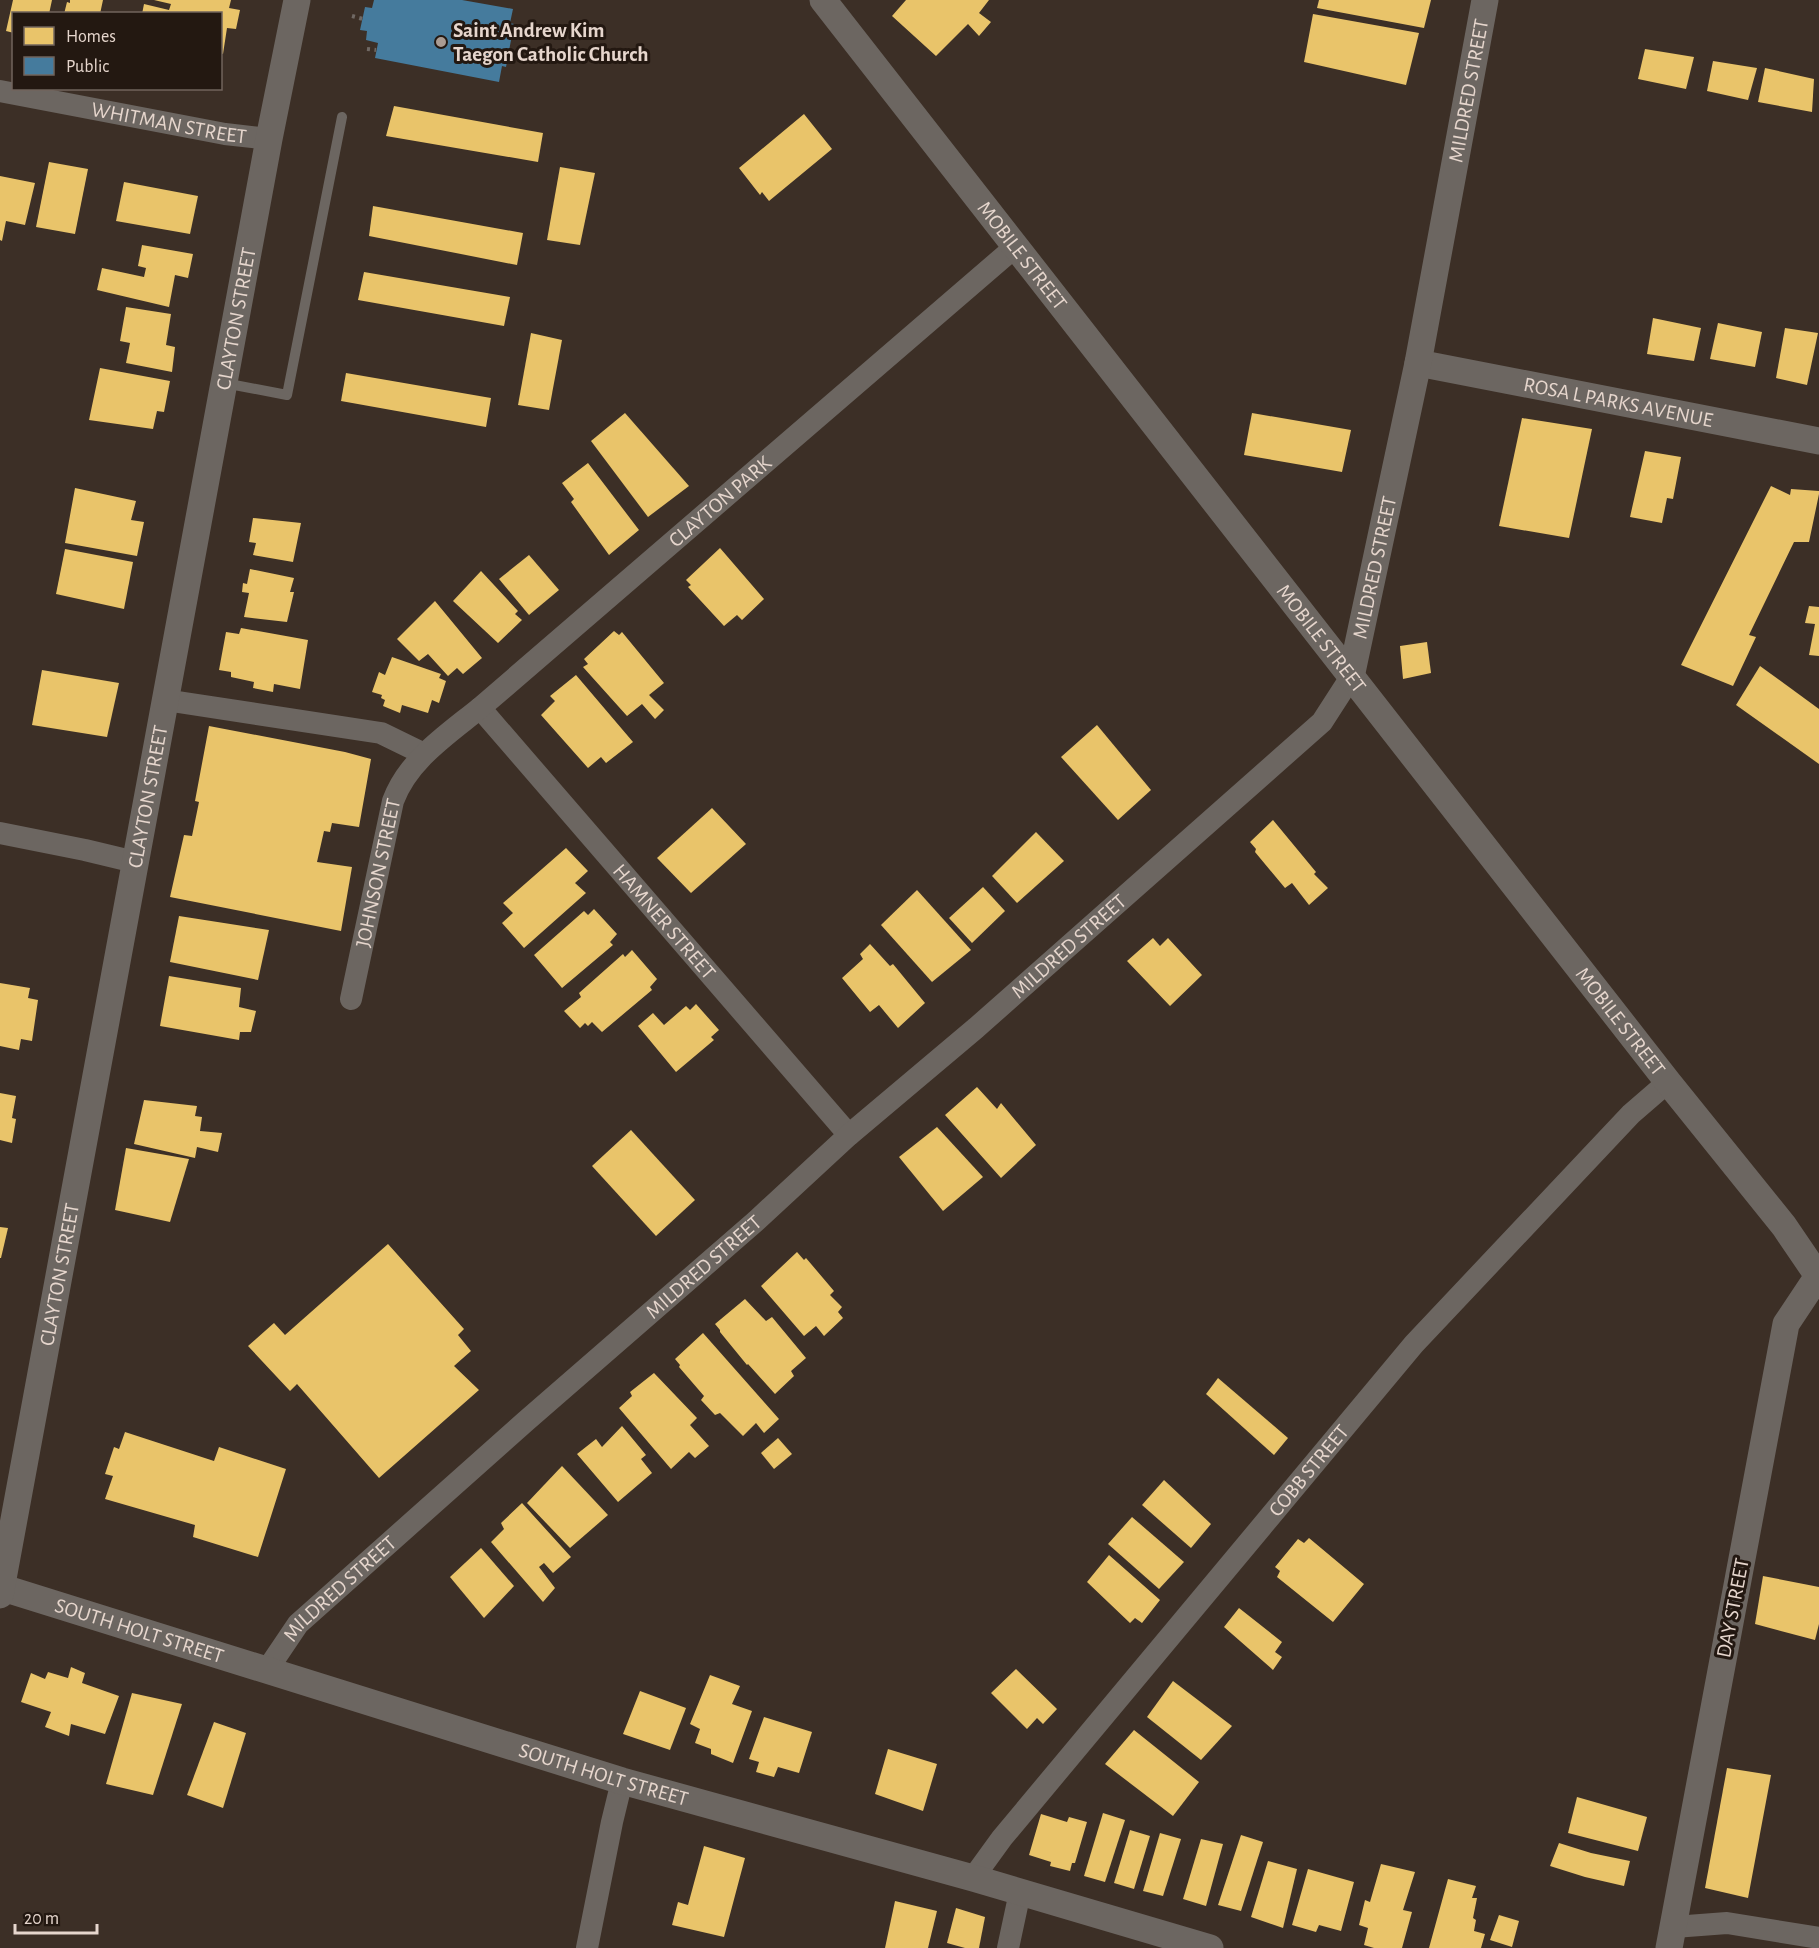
<svg xmlns="http://www.w3.org/2000/svg" width="1819" height="1948" viewBox="0 0 1819 1948" font-family="'Alegreya Sans',sans-serif">
  <rect width="100%" height="100%" fill="#3c2f26"/>
  <g fill="#e9c46a">
    <polygon points="13,0 52,0 49,14 14,14 14,33 6,31"/>
    <polygon points="70,0 103,0 100,14 64,14 67,2 70,3"/>
    <polygon points="154,0 231,0 229,8 240,10 236,29 227,28 223,54 220,53 220,14 142,14 144,4 169,10 171,4"/>
    <polygon points="906,0 989,0 979,13 991,22 979,36 968,24 936,56 892,16"/>
    <polygon points="1319,0 1431,0 1424,28 1317,8"/>
    <polygon points="1313,14 1419,33 1406,85 1304,62"/>
    <polygon points="1645,49 1694,57 1686,89 1638,79"/>
    <polygon points="1713,61 1757,68 1748,100 1707,91"/>
    <polygon points="1765,68 1814,79 1812,112 1758,102"/>
    <polygon points="394,106 543,133 538,162 386,136"/>
    <polygon points="804,114 832,149 769,201 762,192 760,195 739,168"/>
    <polygon points="49,162 88,169 75,234 36,227"/>
    <polygon points="560,167 595,173 580,245 547,240"/>
    <polygon points="0,176 35,183 25,225 6,221 2,241 0,240"/>
    <polygon points="124,182 198,196 190,234 116,221"/>
    <polygon points="373,206 523,233 517,265 369,236"/>
    <polygon points="142,245 193,254 188,278 175,275 169,307 97,290 102,268 144,277 146,268 138,266"/>
    <polygon points="364,272 510,297 504,326 358,300"/>
    <polygon points="126,307 171,314 166,345 175,347 172,372 126,363 130,343 120,341"/>
    <polygon points="1653,318 1701,328 1694,361 1647,354"/>
    <polygon points="1718,323 1762,332 1755,367 1710,359"/>
    <polygon points="1785,328 1818,333 1807,385 1776,378"/>
    <polygon points="531,333 562,340 549,410 518,405"/>
    <polygon points="100,368 170,381 164,412 157,411 153,429 89,420"/>
    <polygon points="346,373 491,398 486,427 341,401"/>
    <polygon points="625,413 689,486 648,517 591,441"/>
    <polygon points="1252,413 1351,430 1342,472 1244,455"/>
    <polygon points="1522,418 1592,429 1569,538 1499,526"/>
    <polygon points="1645,451 1681,457 1673,499 1667,498 1662,523 1630,517"/>
    <polygon points="588,463 639,530 609,555 571,502 574,499 562,483"/>
    <polygon points="1771,486 1790,495 1791,489 1819,491 1819,494 1809,542 1794,542 1749,635 1756,637 1733,686 1681,665"/>
    <polygon points="75,488 136,501 131,520 144,522 137,556 65,543"/>
    <polygon points="253,518 301,523 293,562 253,555 256,543 249,542"/>
    <polygon points="720,548 764,599 742,620 737,615 724,626 688,587 691,585 686,580"/>
    <polygon points="65,549 133,562 124,609 56,594"/>
    <polygon points="529,555 559,590 529,615 499,579"/>
    <polygon points="250,569 294,578 290,592 294,592 287,622 244,617 249,593 242,592 243,583 247,584"/>
    <polygon points="481,571 518,611 515,614 522,620 498,643 453,601"/>
    <polygon points="435,601 482,658 463,674 457,668 448,676 428,654 419,661 397,639"/>
    <polygon points="1809,606 1819,607 1819,656 1809,655 1815,624 1805,623"/>
    <polygon points="241,628 308,640 300,689 274,684 273,692 253,688 254,682 231,677 231,672 219,670 226,632 239,634"/>
    <polygon points="614,631 619,635 622,632 664,683 649,695 664,710 655,719 642,704 627,716 583,667 588,664 584,659"/>
    <polygon points="1427,642 1431,673 1403,679 1400,646"/>
    <polygon points="392,657 441,674 439,678 446,681 439,703 432,700 428,713 402,705 400,713 383,706 385,700 381,698 382,695 372,692 379,672 385,675"/>
    <polygon points="1760,666 1819,709 1819,764 1736,705"/>
    <polygon points="42,670 119,683 107,737 32,725"/>
    <polygon points="576,675 633,742 606,763 601,757 588,768 541,715 555,701 550,696"/>
    <polygon points="1097,725 1151,790 1118,820 1061,757"/>
    <polygon points="209,726 345,752 371,759 359,827 332,823 330,832 324,831 317,862 352,867 341,931 170,897 184,835 192,836 199,802 195,801"/>
    <polygon points="712,808 746,844 691,893 657,858"/>
    <polygon points="1273,820 1316,872 1314,874 1328,888 1309,905 1292,883 1285,888 1255,852 1256,849 1250,842"/>
    <polygon points="1036,832 1064,861 1017,903 992,876"/>
    <polygon points="566,848 588,871 575,883 586,893 524,948 502,923 513,913 503,903"/>
    <polygon points="983,887 1005,911 972,943 949,918"/>
    <polygon points="917,890 971,950 932,982 881,925"/>
    <polygon points="594,909 617,934 610,942 613,945 562,988 534,955 584,911 588,915"/>
    <polygon points="179,916 269,930 258,980 170,962"/>
    <polygon points="1153,938 1160,946 1168,938 1202,975 1170,1006 1127,961"/>
    <polygon points="870,944 890,966 893,964 925,1003 898,1028 879,1005 870,1012 842,978 863,959 860,954"/>
    <polygon points="632,950 657,979 650,987 652,990 602,1032 592,1022 588,1026 585,1023 580,1028 564,1011 581,997 579,993 623,954 625,957"/>
    <polygon points="169,976 241,988 239,1007 256,1011 251,1032 240,1032 239,1040 160,1026"/>
    <polygon points="0,983 30,988 28,998 38,1000 32,1041 21,1039 19,1050 0,1046"/>
    <polygon points="696,1004 719,1030 711,1037 714,1040 676,1072 638,1026 653,1013 664,1025 686,1006 690,1010"/>
    <polygon points="977,1087 997,1109 1001,1103 1036,1145 1001,1178 945,1115"/>
    <polygon points="0,1093 16,1096 12,1118 16,1119 12,1143 0,1140"/>
    <polygon points="144,1100 197,1106 195,1116 202,1117 200,1131 222,1133 218,1152 197,1147 195,1158 134,1144"/>
    <polygon points="937,1127 983,1177 943,1211 899,1157"/>
    <polygon points="631,1130 695,1200 656,1236 592,1166"/>
    <polygon points="126,1148 189,1159 170,1222 115,1210"/>
    <polygon points="0,1227 8,1228 1,1258 0,1258"/>
    <polygon points="388,1244 464,1329 458,1335 471,1351 454,1366 479,1390 379,1478 297,1384 290,1391 248,1346 274,1323 285,1335"/>
    <polygon points="797,1252 804,1260 806,1258 834,1291 830,1295 842,1307 838,1312 843,1318 824,1336 816,1326 804,1336 761,1286"/>
    <polygon points="745,1299 766,1321 772,1317 806,1358 791,1371 794,1376 775,1394 748,1364 747,1365 720,1332 720,1330 715,1324"/>
    <polygon points="703,1333 779,1419 764,1433 756,1423 743,1436 720,1413 715,1415 701,1400 704,1396 679,1367 680,1365 675,1359"/>
    <polygon points="654,1373 697,1418 690,1425 709,1446 695,1458 689,1452 671,1469 619,1408 632,1396 630,1392"/>
    <polygon points="1218,1378 1288,1438 1274,1455 1206,1394"/>
    <polygon points="622,1426 646,1455 641,1459 652,1473 618,1502 577,1454 596,1439 602,1447"/>
    <polygon points="125,1432 214,1461 219,1447 286,1469 258,1557 193,1537 195,1525 105,1499 113,1476 105,1474 114,1447 119,1449"/>
    <polygon points="778,1438 792,1454 774,1469 761,1453"/>
    <polygon points="562,1466 608,1515 570,1548 527,1503"/>
    <polygon points="1164,1480 1211,1524 1191,1548 1142,1505"/>
    <polygon points="522,1503 571,1557 553,1573 544,1563 539,1567 555,1588 543,1602 491,1542 504,1529 501,1523"/>
    <polygon points="1132,1517 1184,1562 1159,1589 1108,1544"/>
    <polygon points="1309,1538 1364,1584 1333,1622 1277,1577 1280,1571 1275,1567 1298,1539 1304,1543"/>
    <polygon points="481,1548 514,1586 484,1618 450,1577"/>
    <polygon points="1109,1555 1160,1600 1142,1623 1135,1618 1130,1623 1087,1582"/>
    <polygon points="1763,1576 1819,1587 1819,1624 1815,1640 1755,1624"/>
    <polygon points="1239,1608 1282,1642 1275,1652 1282,1657 1273,1670 1224,1627"/>
    <polygon points="71,1667 85,1673 82,1683 119,1696 105,1734 71,1724 69,1736 45,1727 51,1712 21,1702 31,1673 45,1679 48,1672 68,1678"/>
    <polygon points="1016,1669 1057,1709 1043,1724 1037,1718 1027,1729 991,1693"/>
    <polygon points="710,1675 740,1686 732,1704 752,1711 733,1763 711,1754 711,1749 695,1743 700,1729 690,1724"/>
    <polygon points="1173,1681 1232,1726 1201,1760 1147,1717"/>
    <polygon points="640,1691 686,1708 670,1750 623,1734"/>
    <polygon points="132,1693 182,1704 153,1795 106,1784"/>
    <polygon points="764,1717 812,1732 799,1773 778,1767 774,1777 756,1772 759,1762 749,1759"/>
    <polygon points="214,1722 246,1733 223,1808 187,1795"/>
    <polygon points="1134,1730 1199,1782 1173,1816 1105,1764"/>
    <polygon points="888,1749 937,1764 923,1811 875,1794"/>
    <polygon points="1727,1768 1771,1775 1748,1898 1705,1888"/>
    <polygon points="1577,1797 1647,1817 1638,1851 1568,1833"/>
    <polygon points="1103,1813 1125,1820 1105,1882 1084,1876"/>
    <polygon points="1041,1814 1067,1822 1069,1817 1087,1822 1075,1863 1072,1863 1070,1871 1050,1866 1051,1862 1029,1855"/>
    <polygon points="1130,1830 1150,1836 1134,1889 1114,1883"/>
    <polygon points="1160,1833 1181,1839 1163,1896 1143,1891"/>
    <polygon points="1241,1835 1263,1842 1241,1911 1218,1905"/>
    <polygon points="1201,1839 1223,1844 1206,1906 1183,1899"/>
    <polygon points="1559,1843 1591,1853 1630,1861 1624,1886 1585,1877 1550,1866"/>
    <polygon points="704,1846 745,1858 724,1937 672,1925 678,1902 688,1905"/>
    <polygon points="1268,1861 1297,1869 1283,1928 1251,1917"/>
    <polygon points="1381,1864 1415,1872 1403,1910 1412,1912 1402,1948 1374,1948 1364,1945 1368,1928 1359,1925 1365,1900 1370,1902"/>
    <polygon points="1308,1869 1354,1882 1341,1931 1319,1925 1316,1932 1292,1925"/>
    <polygon points="1448,1879 1476,1886 1472,1898 1477,1898 1473,1918 1476,1920 1474,1931 1485,1934 1481,1948 1429,1948"/>
    <polygon points="895,1901 937,1911 928,1948 885,1948"/>
    <polygon points="956,1908 985,1917 979,1948 965,1948 947,1943"/>
    <polygon points="1499,1915 1519,1921 1512,1947 1490,1940"/>
  </g>
  <polygon fill="#457b9d" points="374,0 462,0 513,9 510,23 514,24 506,67 502,66 499,82 375,58 378,43 366,40 367,31 360,30 365,7 372,8"/>
  <g fill="none" stroke-linecap="round" stroke-linejoin="round">
    <g stroke="#706964" stroke-width="4" stroke-dasharray="3 4.5" stroke-linecap="butt">
      <polyline points="352,16 363,19"/>
      <polyline points="367,49 376,50"/>
    </g>
    <polyline stroke="#6c6661" stroke-width="10" points="224,383 287,395 342,117"/>
    <g stroke="#6c6661" stroke-width="22">
      <path id="s1" d="M 0,91 L 225,134 L 269,139"/>
      <polyline points="165,700 381,733 424,754"/>
      <path id="s2" d="M 480,708 L 849,1135"/>
      <polyline points="0,833 85,850 135,862"/>
      <path id="s3" d="M 351,999 L 393,801 C 408,760 448,734 480,708 L 1015,247"/>
      <path id="s4" d="M 267,1670 L 298,1624 L 526,1421 L 756,1221 L 849,1135 L 976,1028 L 1322,722 L 1351,677"/>
      <path id="s5" d="M 973,1878 L 1002,1838 L 1414,1344 L 1631,1114 L 1668,1082"/>
      <polyline points="1674,1927 1727,1923 1819,1938"/>
      <polyline points="587,1948 612,1822 622,1781"/>
      <polyline points="1008,1948 1020,1892"/>
    </g>
    <g stroke="#6c6661" stroke-width="27">
      <path id="s6" d="M 823,0 L 1668,1082 L 1784,1226 L 1818,1276 L 1786,1324 L 1669,1948"/>
      <path id="s7" d="M 1418,363 L 1819,441"/>
      <path id="s8" d="M 1351,677 L 1418,363 L 1485,0"/>
      <path id="s9" d="M 0,1587 L 622,1781 L 973,1878 L 1210,1948"/>
      <path id="s10" d="M 0,1595 L 269,139 L 297,0"/>
    </g>
  </g>
  <circle fill="#aa9c93" stroke="#231811" stroke-width="2" cx="441" cy="42" r="6"/>
  <g text-anchor="middle" dominant-baseline="central" stroke-width="6" stroke-linejoin="round" paint-order="stroke">
    <g font-size="21" font-weight="bold" fill="#e6d6cd" stroke="#231811" text-anchor="start">
      <text x="453" y="30">Saint Andrew Kim<tspan x="453" dy="24">Taegon Catholic Church</tspan></text>
    </g>
    <g font-size="21" fill="#e6d6cd" stroke="#231811">
      <text stroke="none"><textPath href="#s8" startOffset="598">MILDRED STREET</textPath></text>
      <text stroke="none"><textPath href="#s1" startOffset="172">WHITMAN STREET</textPath></text>
      <text stroke="none"><textPath href="#s6" startOffset="324">MOBILE STREET</textPath></text>
      <text stroke="none"><textPath href="#s10" startOffset="1298">CLAYTON STREET</textPath></text>
      <text stroke="none"><textPath href="#s7" startOffset="204">ROSA L PARKS AVENUE</textPath></text>
      <text stroke="none"><textPath href="#s3" startOffset="648">CLAYTON PARK</textPath></text>
      <text stroke="none"><textPath href="#s8" startOffset="112">MILDRED STREET</textPath></text>
      <text stroke="none"><textPath href="#s6" startOffset="810">MOBILE STREET</textPath></text>
      <text stroke="none"><textPath href="#s10" startOffset="812">CLAYTON STREET</textPath></text>
      <text stroke="none"><textPath href="#s3" startOffset="129">JOHNSON STREET</textPath></text>
      <text stroke="none"><textPath href="#s2" startOffset="282">HAMNER STREET</textPath></text>
      <text stroke="none"><textPath href="#s4" startOffset="1082">MILDRED STREET</textPath></text>
      <text stroke="none"><textPath href="#s6" startOffset="1296">MOBILE STREET</textPath></text>
      <text stroke="none"><textPath href="#s4" startOffset="596">MILDRED STREET</textPath></text>
      <text stroke="none"><textPath href="#s10" startOffset="326">CLAYTON STREET</textPath></text>
      <text stroke="none"><textPath href="#s5" startOffset="528">COBB STREET</textPath></text>
      <text stroke="none"><textPath href="#s4" startOffset="110">MILDRED STREET</textPath></text>
      <text transform="translate(1733 1608) rotate(-79)">DAY STREET</text>
      <text stroke="none"><textPath href="#s9" startOffset="146">SOUTH HOLT STREET</textPath></text>
      <text stroke="none"><textPath href="#s9" startOffset="632">SOUTH HOLT STREET</textPath></text>
    </g>
  </g>
  <rect x="12" y="12" width="210" height="78" fill="#231811" stroke="#71645c" stroke-width="1.5"/>
  <rect x="24" y="27" width="30" height="18" fill="#e9c46a" stroke="#71645c" stroke-width="1.5"/>
  <text x="66" y="42" font-size="18" fill="#e6d6cd">Homes</text>
  <rect x="24" y="57" width="30" height="18" fill="#457b9d" stroke="#71645c" stroke-width="1.5"/>
  <text x="66" y="72" font-size="18" fill="#e6d6cd">Public</text>
  <path d="M15 1924v9h82v-9" fill="none" stroke="#e6d6cd" stroke-width="3"/>
  <text x="24" y="1924" font-size="18" fill="#e6d6cd" stroke="#231811" stroke-width="4.5" paint-order="stroke">20 m</text>
</svg>
